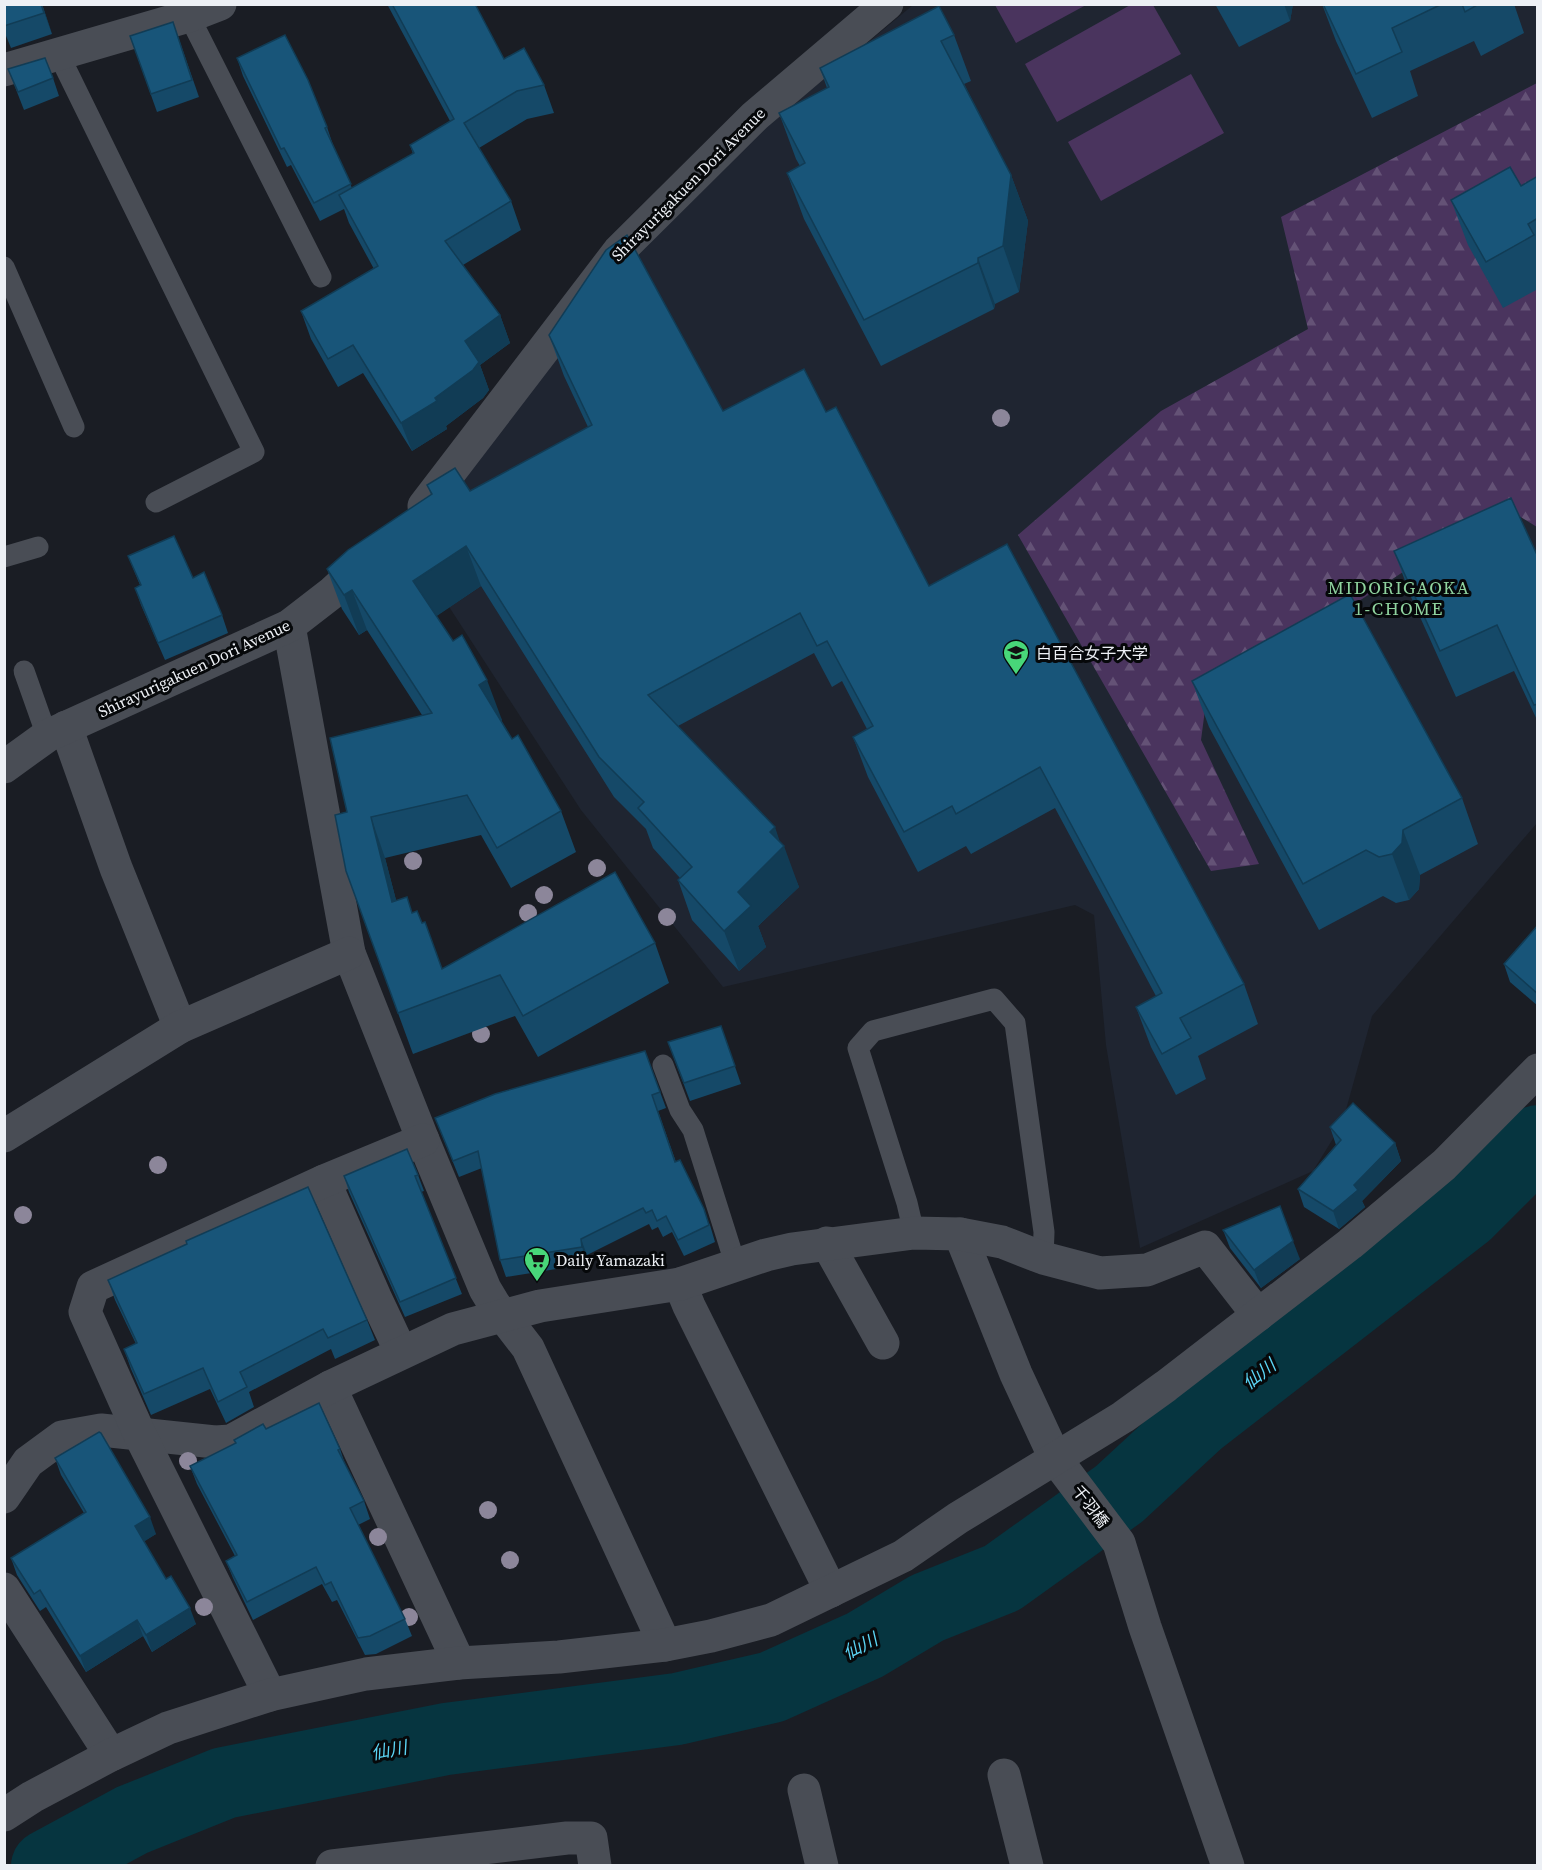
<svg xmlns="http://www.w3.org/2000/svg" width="1542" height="1870" viewBox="0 0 1542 1870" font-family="'Source Serif 4','Noto Sans JP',serif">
  <defs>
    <pattern id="forest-firs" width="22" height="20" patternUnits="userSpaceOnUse" patternTransform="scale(1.5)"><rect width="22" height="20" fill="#4a345e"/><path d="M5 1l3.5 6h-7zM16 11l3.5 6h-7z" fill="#645276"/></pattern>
  </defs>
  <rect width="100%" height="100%" fill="#1a1d24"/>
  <polygon fill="#1f2531" points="913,5 1537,5 1537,823 1372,1016 1342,1124 1313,1171 1140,1248 1106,1045 1094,915 1075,905 723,987 581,810 407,542 624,266 755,136"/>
  <g fill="#4a345e">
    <polygon points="1132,4 1153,5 1181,54 1057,122 1025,64"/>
    <polygon points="995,5 1086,5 1016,43"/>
    <polygon points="1191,74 1224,133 1101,201 1068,142"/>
  </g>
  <polygon fill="url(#forest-firs)" points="1537,83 1537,527 1519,516 1403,572 1206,702 1201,740 1259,864 1211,871 1018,535 1161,411 1308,329 1281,217"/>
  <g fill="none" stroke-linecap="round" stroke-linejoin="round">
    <polyline stroke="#063540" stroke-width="72" points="47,1866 132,1820 224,1783 446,1739 677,1709 772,1687 865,1645 927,1608 1002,1578 1119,1494 1198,1421 1466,1213 1538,1141"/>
    <g stroke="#494d55" stroke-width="21">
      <polyline points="189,16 321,277"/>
      <polyline points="58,53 254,452 156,502"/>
      <polyline points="4,267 74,427"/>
      <polyline points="4,557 38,547"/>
      <polyline points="24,671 47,736"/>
      <polyline points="663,1065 680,1110 693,1130 736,1266"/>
      <polyline points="914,1233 907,1203 858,1048 873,1031 994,999 1015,1023 1044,1232 1043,1258"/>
    </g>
    <g stroke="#494d55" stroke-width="33">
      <polyline points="4,70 189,16 220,4"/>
      <polyline points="424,506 619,251 755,116 887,4"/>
      <polyline points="289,626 349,953 423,1140 485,1289 494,1304 528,1348 665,1645"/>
      <polyline points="66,727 116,868 180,1027"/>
      <polyline points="4,767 47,736 289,626 333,592 368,560"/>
      <polyline points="4,1136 180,1027 349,953"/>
      <polyline points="324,1181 375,1297 401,1352"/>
      <polyline points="960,1234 1016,1374 1055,1458 1119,1543 1145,1627 1228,1866"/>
      <polyline points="827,1243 883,1343"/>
      <polyline points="680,1284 689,1306 831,1591"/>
      <polyline points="330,1387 459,1663"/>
      <polyline points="4,1497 28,1462 62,1437 101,1430 215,1442 231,1441 330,1387 453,1329 540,1306 680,1284 766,1255 792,1249 914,1233 960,1234 1002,1242 1043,1258 1100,1273 1147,1270 1205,1247 1258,1315"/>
      <polyline points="4,1589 111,1755"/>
      <polyline points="270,1695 140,1435 85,1312 93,1287 324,1181 423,1140"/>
      <polyline points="1004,1775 1027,1866"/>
      <polyline points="804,1790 822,1866"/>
      <polyline points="4,1815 32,1797 111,1755 168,1728 270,1695 366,1674 459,1663 559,1657 665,1645 711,1636 771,1620 903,1556 958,1518 1123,1417 1166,1386 1350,1244 1444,1165 1538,1070"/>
      <polyline points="332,1866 567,1838 591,1838 595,1866"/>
    </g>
  </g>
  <g fill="#8c869a">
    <circle cx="1001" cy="418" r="9"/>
    <circle cx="413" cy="861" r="9"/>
    <circle cx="597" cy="868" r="9"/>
    <circle cx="544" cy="895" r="9"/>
    <circle cx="528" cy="913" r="9"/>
    <circle cx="667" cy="917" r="9"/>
    <circle cx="481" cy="1034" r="9"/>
    <circle cx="158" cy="1165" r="9"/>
    <circle cx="23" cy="1215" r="9"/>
    <circle cx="188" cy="1461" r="9"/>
    <circle cx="488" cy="1510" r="9"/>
    <circle cx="378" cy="1537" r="9"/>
    <circle cx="510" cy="1560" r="9"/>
    <circle cx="204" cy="1607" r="9"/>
    <circle cx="409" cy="1617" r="9"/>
  </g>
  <g fill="#154968">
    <polygon points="4,4 42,4 52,34 11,48 4,31"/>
    <polygon points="387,4 475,4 504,59 544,85 554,113 527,119 479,148 511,201 521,230 463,265 500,315 510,343 480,365 489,390 483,398 446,426 447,429 412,451 363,373 338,387 311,339 301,311 374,269 349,223 344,209 320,221 291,165 287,167 243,76 237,58 327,127 333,145 352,188 413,154 410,145 450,121"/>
    <polygon points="1215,4 1293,4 1290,21 1239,47"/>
    <polygon points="1322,4 1514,4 1524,33 1481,56 1474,41 1410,71 1418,96 1372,118 1336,41"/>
    <polygon points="173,22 199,97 157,112 130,36"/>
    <polygon points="954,35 971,81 964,84 1011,175 1028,221 1019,292 995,304 994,309 881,366 804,219 787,173 800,166 796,159 779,113 827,88 820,68"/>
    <polygon points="8,69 53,78 59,96 24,110"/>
    <polygon points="1538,176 1538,289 1503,308 1468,245 1451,200 1521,186"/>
    <polygon points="549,335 723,411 826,412 929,586 1244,984 1258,1024 1198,1056 1206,1079 1176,1095 1151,1047 1136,1007 1156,996 1055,808 971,854 966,846 918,872 868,777 853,737 867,729 842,681 832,687 814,653 678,726 780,843 799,887 758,926 766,947 739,971 692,920 678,880 680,878 653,848 646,829 614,797 481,586 436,616 502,720 501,721 512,739 561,811 576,852 511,888 481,835 385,858 396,900 412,913 442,969 655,943 669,983 538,1057 515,1016 413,1054 346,871 347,812 422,715 367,630 359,635 342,609 327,569 431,495 427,485 470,491 588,427 564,376"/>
    <polygon points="1394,551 1537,557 1538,722 1514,671 1456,697 1411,597"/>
    <polygon points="128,556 193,578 222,615 228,633 165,660 141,605 135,588 140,585"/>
    <polygon points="1192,681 1462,798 1478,844 1420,875 1419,889 1409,900 1396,903 1383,896 1319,930 1209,727"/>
    <polygon points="1538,925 1538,1006 1510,982 1504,964"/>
    <polygon points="721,1026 741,1084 690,1101 668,1042"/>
    <polygon points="645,1051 666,1108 658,1111 676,1162 710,1225 715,1242 684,1256 672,1232 663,1237 658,1227 652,1230 649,1224 587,1255 588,1264 506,1277 500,1260 482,1168 459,1177 435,1118"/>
    <polygon points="1330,1127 1395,1143 1401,1161 1362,1201 1365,1207 1339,1229 1304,1207 1298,1189 1336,1145"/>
    <polygon points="418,1175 424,1191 421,1192 462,1294 405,1317 349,1192 344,1176"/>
    <polygon points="1223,1230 1300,1259 1261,1288 1230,1248"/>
    <polygon points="108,1280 367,1320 375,1340 335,1359 331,1349 249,1392 254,1407 226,1423 210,1389 151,1415 131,1369 124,1349 136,1344 115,1300"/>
    <polygon points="266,1429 340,1449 345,1464 364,1501 370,1519 358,1525 405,1619 412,1636 376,1654 365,1655 337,1600 332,1602 322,1584 253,1620 233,1578 226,1561 235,1556 197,1484 190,1466"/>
    <polygon points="55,1458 156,1534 144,1541 166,1579 196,1624 152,1652 143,1636 86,1672 46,1607 40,1611 17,1575 11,1558 84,1513 61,1475"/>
  </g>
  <g fill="#113c55">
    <polygon points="41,4 42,4 52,34"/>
    <polygon points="1284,4 1293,4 1290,21"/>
    <polygon points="1011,175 1028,221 1019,292 1003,246"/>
    <polygon points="978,258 995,304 994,309 978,263"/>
    <polygon points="500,315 510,343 480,365 489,390 483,398 446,426 447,429 412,451 401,423 435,398 465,341"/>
    <polygon points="466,546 481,586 428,622 413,581"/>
    <polygon points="352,590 367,630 359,635 344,595"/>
    <polygon points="487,680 502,720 494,725 479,685"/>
    <polygon points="371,817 385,858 407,942 392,902"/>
    <polygon points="775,827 782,848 784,846 799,887 758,926 766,947 739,971 724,931 738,892 770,832"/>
    <polygon points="1403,830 1420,875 1419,889 1409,900 1392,854"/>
    <polygon points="1395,1143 1401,1161 1362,1201 1365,1207 1339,1229 1333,1211 1354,1185"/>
    <polygon points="581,1239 587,1255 588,1264 582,1247"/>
    <polygon points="1293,1241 1300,1259 1261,1288 1254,1270"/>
    <polygon points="150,1517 156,1534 142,1543 135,1526"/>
    <polygon points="190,1608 196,1624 152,1652 146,1635"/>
    <polygon points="137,1620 143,1636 86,1672 80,1656"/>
  </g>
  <g fill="#185579" stroke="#113c55" stroke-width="1.5">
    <polygon points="4,4 41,4 44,13 4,26"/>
    <polygon points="392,4 475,4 504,59 524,48 544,85 517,91 464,123 511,201 445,241 500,315 465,341 479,362 473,370 435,398 437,401 401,423 353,345 328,359 301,311 378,266 339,195 414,153 410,145 454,119"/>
    <polygon points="1323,4 1442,4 1392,28 1402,52 1356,74"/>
    <polygon points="1462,4 1479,4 1465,12"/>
    <polygon points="939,6 954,35 941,41 1011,175 1003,246 978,258 978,263 864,320 787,173 805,163 779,113 829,87 820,68"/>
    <polygon points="173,22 192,80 151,94 130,36"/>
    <polygon points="285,35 308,80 327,127 325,128 351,184 314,203 284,148 281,149 237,58"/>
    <polygon points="45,58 53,78 18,92 8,69"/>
    <polygon points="1510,167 1521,186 1538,176 1538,218 1528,224 1534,235 1486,262 1451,200"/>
    <polygon points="627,235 723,411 804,369 826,412 836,407 929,586 1007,544 1244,984 1180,1018 1191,1038 1162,1054 1136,1007 1162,993 1040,767 956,814 952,806 904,832 853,737 873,726 827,641 817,646 800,613 648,695 775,827 770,832 784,846 738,892 751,906 724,931 678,880 692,867 638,808 644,802 599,757 466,546 413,581 453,641 462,635 487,680 479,685 512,739 518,735 561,811 497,848 467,795 371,817 392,902 407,897 412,913 417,911 422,923 425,922 442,969 615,872 655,943 523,1016 500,975 398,1013 346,871 335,815 347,812 330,738 432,713 352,590 344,595 327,569 348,550 432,494 427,485 455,468 470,491 592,425 549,335 606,250"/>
    <polygon points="1511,498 1538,557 1538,704 1534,705 1497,625 1440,651 1394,551"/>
    <polygon points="174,536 193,578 204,572 222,615 158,643 135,588 141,585 128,556"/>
    <polygon points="1350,594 1462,798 1403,830 1402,843 1392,854 1379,857 1366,850 1303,884 1192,681"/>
    <polygon points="1538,925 1538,994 1504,964"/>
    <polygon points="721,1026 735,1066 684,1083 668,1042"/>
    <polygon points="645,1051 660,1092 652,1095 675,1162 680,1160 704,1209 709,1225 678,1240 666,1216 657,1221 652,1210 646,1213 643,1208 581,1239 582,1247 500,1260 478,1151 453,1161 435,1118 495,1094"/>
    <polygon points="1353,1103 1395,1143 1354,1185 1358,1190 1333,1211 1298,1189 1341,1140 1330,1127"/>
    <polygon points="407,1149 418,1175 415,1176 456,1278 400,1302 344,1176"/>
    <polygon points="308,1187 367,1320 328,1338 323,1329 240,1372 247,1387 218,1402 203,1368 144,1394 124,1349 137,1343 108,1280 187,1244 186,1241"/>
    <polygon points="1280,1206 1293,1241 1254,1270 1223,1230"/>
    <polygon points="319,1403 340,1449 338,1450 364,1501 350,1508 405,1619 370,1636 358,1638 331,1582 325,1585 316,1567 247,1602 226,1561 237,1555 190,1466 236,1443 234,1440 263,1424 266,1429"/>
    <polygon points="99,1432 101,1433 150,1517 135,1526 166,1579 171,1576 190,1608 146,1635 137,1620 80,1656 40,1590 34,1594 11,1558 86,1512 55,1458"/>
  </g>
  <defs>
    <symbol id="university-pin" viewBox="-11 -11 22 30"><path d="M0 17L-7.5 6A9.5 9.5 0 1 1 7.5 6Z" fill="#48d779" stroke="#06080a"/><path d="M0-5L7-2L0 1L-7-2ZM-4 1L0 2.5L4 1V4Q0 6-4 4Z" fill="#111"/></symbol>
    <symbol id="supermarket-pin" viewBox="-11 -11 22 30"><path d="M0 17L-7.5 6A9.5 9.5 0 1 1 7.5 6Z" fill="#48d779" stroke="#06080a"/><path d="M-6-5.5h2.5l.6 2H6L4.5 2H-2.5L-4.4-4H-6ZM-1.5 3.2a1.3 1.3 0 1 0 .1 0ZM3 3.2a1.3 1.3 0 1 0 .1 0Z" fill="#111"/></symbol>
  </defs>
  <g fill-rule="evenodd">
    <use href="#university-pin" x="1001" y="638" width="30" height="40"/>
    <use href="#supermarket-pin" x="522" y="1245" width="30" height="40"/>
  </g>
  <g text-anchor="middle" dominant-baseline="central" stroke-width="6" stroke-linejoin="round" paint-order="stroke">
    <g font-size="16" fill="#edf0f5" stroke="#06080a">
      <text transform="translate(688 184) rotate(-45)">Shirayurigakuen Dori Avenue</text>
      <text transform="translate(194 668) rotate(-25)">Shirayurigakuen Dori Avenue</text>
      <text transform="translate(1091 1506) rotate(53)">千羽橋</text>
    </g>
    <g font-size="16" fill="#edf0f5" stroke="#06080a" text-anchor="start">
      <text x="1036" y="653">白百合女子大学</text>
      <text x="556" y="1260">Daily Yamazaki</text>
    </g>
    <g font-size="18" letter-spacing="1.5" fill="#8fd39f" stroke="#06080a">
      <text x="1399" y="587">MIDORIGAOKA<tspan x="1399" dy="21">1-CHOME</tspan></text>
    </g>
    <g font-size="18" font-style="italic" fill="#5bd4f4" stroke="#06080a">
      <text transform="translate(1259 1374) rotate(-38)">仙川</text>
      <text transform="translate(860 1646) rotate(-27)">仙川</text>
      <text transform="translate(389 1750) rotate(-11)">仙川</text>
    </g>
  </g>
  <rect width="1542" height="1870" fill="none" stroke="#edf0f5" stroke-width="12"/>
</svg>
